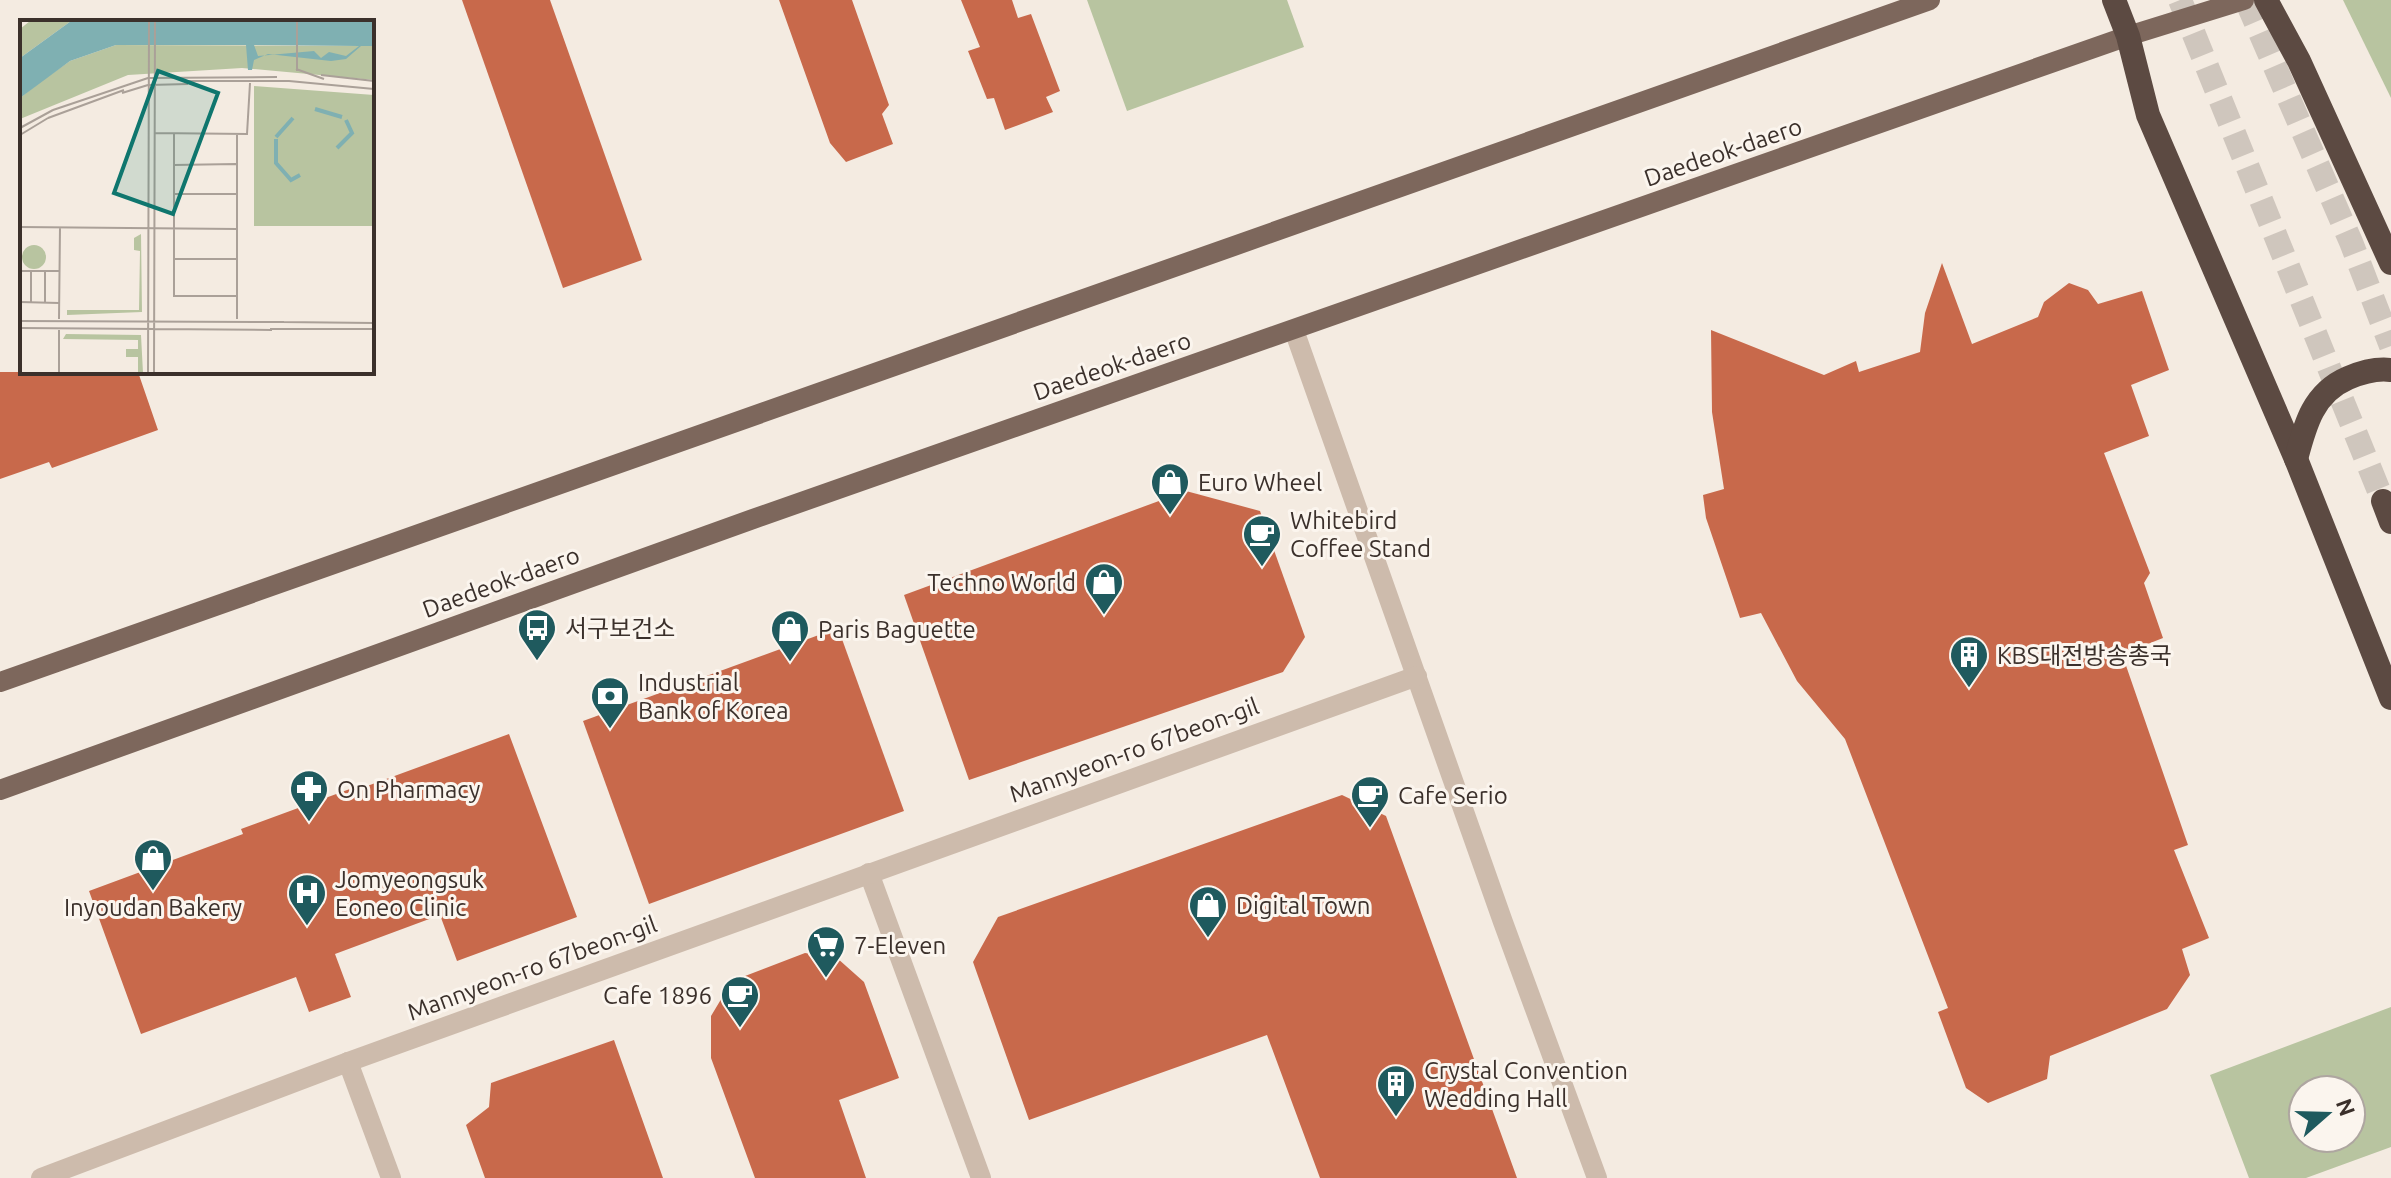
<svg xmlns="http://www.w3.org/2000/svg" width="2391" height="1178" viewBox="0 0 2391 1178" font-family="Ubuntu,'Noto Sans KR',sans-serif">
  <rect width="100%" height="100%" fill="#f4ebe1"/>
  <g fill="#b8c4a0" fill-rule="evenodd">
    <polygon points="1087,0 1287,0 1304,47 1127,111"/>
    <polygon points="2343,0 2391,0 2391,98"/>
    <path d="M 2391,1007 L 2391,1147 L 2306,1178 L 2249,1178 L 2210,1075 ZM 2351,1090 L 2351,1138 L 2303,1138 L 2303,1090 Z"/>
  </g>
  <g fill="#c8694b">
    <polygon points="462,0 550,0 642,260 563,288"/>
    <polygon points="779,0 852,0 889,105 882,114 893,144 846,162 830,143"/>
    <polygon points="961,0 1012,0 1018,18 1031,14 1060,91 1046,97 1053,112 1005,130 994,98 987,99 968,51 980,47"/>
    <polygon points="1942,263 1972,344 2038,317 2044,302 2069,283 2088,290 2098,304 2142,291 2169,370 2131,385 2149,436 2104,453 2150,573 2144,583 2163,638 2122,654 2188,845 2174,850 2209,938 2182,949 2190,975 2167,1009 2050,1056 2047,1079 1988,1103 1966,1088 1938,1012 1948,1008 1845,739 1797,681 1761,613 1740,618 1706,518 1703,495 1724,489 1712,412 1711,330 1824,375 1856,361 1859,372 1920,352 1925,313"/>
    <polygon points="0,372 138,372 158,430 52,468 49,462 0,479"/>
    <polygon points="1186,491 1260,511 1305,637 1283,672 969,780 904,595"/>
    <polygon points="838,628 904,811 649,904 583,721"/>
    <polygon points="509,734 577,917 457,961 440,915 335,954 351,997 309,1012 296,977 141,1034 89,891 243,834 241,829 358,786 359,789"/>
    <polygon points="1342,795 1386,816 1517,1178 1320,1178 1267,1035 1029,1120 973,962 998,917"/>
    <polygon points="805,953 837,958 864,982 899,1078 839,1100 866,1178 755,1178 711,1058 711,1016 732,981"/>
    <polygon points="614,1040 663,1178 485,1178 466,1125 489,1107 491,1083"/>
  </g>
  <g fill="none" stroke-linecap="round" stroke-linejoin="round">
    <g stroke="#cfc6bd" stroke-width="24" stroke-dasharray="24 12" stroke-linecap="butt">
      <polyline points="2180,0 2383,501"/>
      <polyline points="2246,0 2351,242 2391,346"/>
    </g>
    <g stroke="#cdbbac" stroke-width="20">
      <polyline points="1294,330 1503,922 1597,1178"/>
      <polyline points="869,873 981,1178"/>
      <polyline points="348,1062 391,1178"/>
      <polyline points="41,1178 348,1062 1417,676"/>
    </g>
    <g stroke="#7d675c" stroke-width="20">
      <polyline points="0,682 1930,0"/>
      <polyline points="0,790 753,519 2128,36 2244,0"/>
    </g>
    <g stroke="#5c4a42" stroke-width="24">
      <polyline points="2114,0 2128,36 2148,115 2296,459 2391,698"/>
      <polyline points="2266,0 2299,61 2391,263"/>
      <path d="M 2296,459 C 2305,425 2313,393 2348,378 C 2362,372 2376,368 2391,370"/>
      <polyline points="2383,501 2391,522"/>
    </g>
  </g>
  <defs>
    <symbol id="shop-pin" viewBox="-11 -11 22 30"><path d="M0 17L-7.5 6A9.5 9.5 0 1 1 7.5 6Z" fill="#1f5a5e" stroke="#fbf5ee"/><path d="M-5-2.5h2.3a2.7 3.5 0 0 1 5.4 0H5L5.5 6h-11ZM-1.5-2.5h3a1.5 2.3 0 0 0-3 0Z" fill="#fff"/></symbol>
    <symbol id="cafe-pin" viewBox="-11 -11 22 30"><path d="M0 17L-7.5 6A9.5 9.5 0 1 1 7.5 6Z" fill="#1f5a5e" stroke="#fbf5ee"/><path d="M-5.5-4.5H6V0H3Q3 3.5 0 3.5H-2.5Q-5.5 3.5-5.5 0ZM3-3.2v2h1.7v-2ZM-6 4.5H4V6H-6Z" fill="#fff"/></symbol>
    <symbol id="bus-pin" viewBox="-11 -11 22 30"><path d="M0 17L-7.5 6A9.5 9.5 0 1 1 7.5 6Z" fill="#1f5a5e" stroke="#fbf5ee"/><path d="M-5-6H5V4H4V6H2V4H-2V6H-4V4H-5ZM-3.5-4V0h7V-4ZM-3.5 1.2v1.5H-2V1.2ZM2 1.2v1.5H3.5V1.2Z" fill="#fff"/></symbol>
    <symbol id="building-pin" viewBox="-11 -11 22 30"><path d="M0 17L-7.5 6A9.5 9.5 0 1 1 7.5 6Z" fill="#1f5a5e" stroke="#fbf5ee"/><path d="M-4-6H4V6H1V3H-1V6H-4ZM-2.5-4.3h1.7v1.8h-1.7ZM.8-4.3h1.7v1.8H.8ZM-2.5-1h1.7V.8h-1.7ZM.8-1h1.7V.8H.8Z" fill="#fff"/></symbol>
    <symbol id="bank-pin" viewBox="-11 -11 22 30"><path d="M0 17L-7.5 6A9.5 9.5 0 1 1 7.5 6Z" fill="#1f5a5e" stroke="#fbf5ee"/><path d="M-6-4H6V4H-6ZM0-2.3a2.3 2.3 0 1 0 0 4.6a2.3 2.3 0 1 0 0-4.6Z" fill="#fff"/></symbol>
    <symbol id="pharmacy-pin" viewBox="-11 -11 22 30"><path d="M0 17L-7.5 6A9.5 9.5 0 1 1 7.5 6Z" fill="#1f5a5e" stroke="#fbf5ee"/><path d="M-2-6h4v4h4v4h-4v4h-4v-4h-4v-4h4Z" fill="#fff"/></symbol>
    <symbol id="hospital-pin" viewBox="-11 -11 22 30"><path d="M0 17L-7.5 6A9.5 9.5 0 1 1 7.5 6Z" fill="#1f5a5e" stroke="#fbf5ee"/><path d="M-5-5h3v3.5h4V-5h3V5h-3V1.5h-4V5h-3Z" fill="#fff"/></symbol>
    <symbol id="supermarket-pin" viewBox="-11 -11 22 30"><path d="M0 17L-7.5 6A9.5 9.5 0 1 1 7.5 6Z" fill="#1f5a5e" stroke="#fbf5ee"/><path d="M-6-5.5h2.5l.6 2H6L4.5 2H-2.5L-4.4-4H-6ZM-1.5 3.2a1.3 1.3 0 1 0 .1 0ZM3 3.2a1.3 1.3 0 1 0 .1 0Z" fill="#fff"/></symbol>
  </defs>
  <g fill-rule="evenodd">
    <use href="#shop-pin" x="1148" y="460" width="44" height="60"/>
    <use href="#cafe-pin" x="1240" y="512" width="44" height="60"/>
    <use href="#shop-pin" x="1082" y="560" width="44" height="60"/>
    <use href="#bus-pin" x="515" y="606" width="44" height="60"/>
    <use href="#shop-pin" x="768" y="607" width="44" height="60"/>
    <use href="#building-pin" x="1947" y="633" width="44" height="60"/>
    <use href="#bank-pin" x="588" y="674" width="44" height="60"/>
    <use href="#pharmacy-pin" x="287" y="767" width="44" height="60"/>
    <use href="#cafe-pin" x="1348" y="773" width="44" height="60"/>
    <use href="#shop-pin" x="131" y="836" width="44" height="60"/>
    <use href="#hospital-pin" x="285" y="871" width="44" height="60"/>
    <use href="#shop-pin" x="1186" y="883" width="44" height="60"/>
    <use href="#supermarket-pin" x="804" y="923" width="44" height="60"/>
    <use href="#cafe-pin" x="718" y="973" width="44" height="60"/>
    <use href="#building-pin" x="1374" y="1062" width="44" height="60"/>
  </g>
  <g text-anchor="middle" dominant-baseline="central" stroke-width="6" stroke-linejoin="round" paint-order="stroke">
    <g font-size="24" fill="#3b302b" stroke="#fbf5ee">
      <text transform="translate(1723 152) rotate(-19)">Daedeok-daero</text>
      <text transform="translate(1112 366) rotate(-19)">Daedeok-daero</text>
      <text transform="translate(501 582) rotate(-20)">Daedeok-daero</text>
      <text transform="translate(1134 750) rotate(-20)">Mannyeon-ro 67beon-gil</text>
      <text transform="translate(532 968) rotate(-20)">Mannyeon-ro 67beon-gil</text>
    </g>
    <g font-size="24" fill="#3b302b" stroke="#fbf5ee" text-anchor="start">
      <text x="1198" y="482">Euro Wheel</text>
      <text x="1290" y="520">Whitebird<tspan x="1290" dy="28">Coffee Stand</tspan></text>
      <text x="1076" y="582" text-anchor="end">Techno World</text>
      <text x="565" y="628">서구보건소</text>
      <text x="818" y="629">Paris Baguette</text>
      <text x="1997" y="655">KBS대전방송총국</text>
      <text x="638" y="682">Industrial<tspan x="638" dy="28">Bank of Korea</tspan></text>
      <text x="337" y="789">On Pharmacy</text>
      <text x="1398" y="795">Cafe Serio</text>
      <text x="335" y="879">Jomyeongsuk<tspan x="335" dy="28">Eoneo Clinic</tspan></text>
      <text x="1236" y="905">Digital Town</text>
      <text x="153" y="907" text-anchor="middle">Inyoudan Bakery</text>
      <text x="854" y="945">7-Eleven</text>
      <text x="712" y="995" text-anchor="end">Cafe 1896</text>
      <text x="1424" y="1070">Crystal Convention<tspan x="1424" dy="28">Wedding Hall</tspan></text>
    </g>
  </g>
  <g transform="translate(20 20)">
    <rect width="354" height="354" fill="#f4ebe1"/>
    <path d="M 10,1 L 51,1 L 0,38 L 0,9 ZM 96,25 L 354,26 L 354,60 L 222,48 L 108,55 L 0,99 L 0,78 L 20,62 L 50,41 ZM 234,66 L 354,75 L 354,206 L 234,206 ZM 121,214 L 122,292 L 47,295 L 47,290 L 119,290 L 120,231 L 114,230 L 114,218 ZM2 237a12 12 0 1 1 24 0a12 12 0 1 1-24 0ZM 46,314 L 121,315 L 123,353 L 118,353 L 118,337 L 106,337 L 106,329 L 118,329 L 118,320 L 43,319 Z" fill="#b8c4a0"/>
    <path d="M 51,1 L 354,1 L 354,26 L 341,26 L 326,39 L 311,41 L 248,34 L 234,40 L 232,50 L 228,50 L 226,25 L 96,25 L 50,41 L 0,78 L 0,38 ZM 234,25 L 339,26 L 326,36 L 309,32 L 301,38 L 294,31 L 238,36 Z" fill="#7fb0b2" fill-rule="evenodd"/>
    <path fill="none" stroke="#7fb0b2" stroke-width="4" d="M 295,89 L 322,97M 256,117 L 273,98M 256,119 L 256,143 L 271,160 L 280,155M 317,128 L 332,113 L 326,100"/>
    <path fill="none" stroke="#aaa098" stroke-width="2" d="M 277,1 L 277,51M 276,49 L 304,59M 301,55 L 354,61M 128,58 L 257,57M 163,61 L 269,61 L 354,69M 129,65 L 168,64M 102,73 L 128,65M 33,90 L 128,58M 28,98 L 104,70M 0,108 L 33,90M 134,113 L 227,114 L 230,63M 154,113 L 154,276 L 217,276M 217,114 L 217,299M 0,115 L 28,98M 154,145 L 216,144M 154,174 L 216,174M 0,207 L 217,209M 154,239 L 216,239M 0,251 L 40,251M 0,282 L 39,283M 11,282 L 11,251M 25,283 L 25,251M 39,299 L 40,207M 0,301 L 264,302M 262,302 L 354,303M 0,308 L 252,310M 250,309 L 354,309M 39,353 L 39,310M 128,353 L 129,1M 134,353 L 135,1"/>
    <path fill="#0f766e" fill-opacity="0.15" stroke="#0f766e" stroke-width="4" d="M 138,51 L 198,73 L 153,194 L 94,173 Z"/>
    <rect width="354" height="354" fill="none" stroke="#3b302b" stroke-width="4"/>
  </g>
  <g transform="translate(2327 1114) rotate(70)"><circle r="38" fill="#fbf5ee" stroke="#aea6a0" stroke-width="2"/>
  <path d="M0-6L14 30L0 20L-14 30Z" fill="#1f5a5e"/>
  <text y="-12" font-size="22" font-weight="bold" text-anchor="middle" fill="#3b302b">N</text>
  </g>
</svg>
